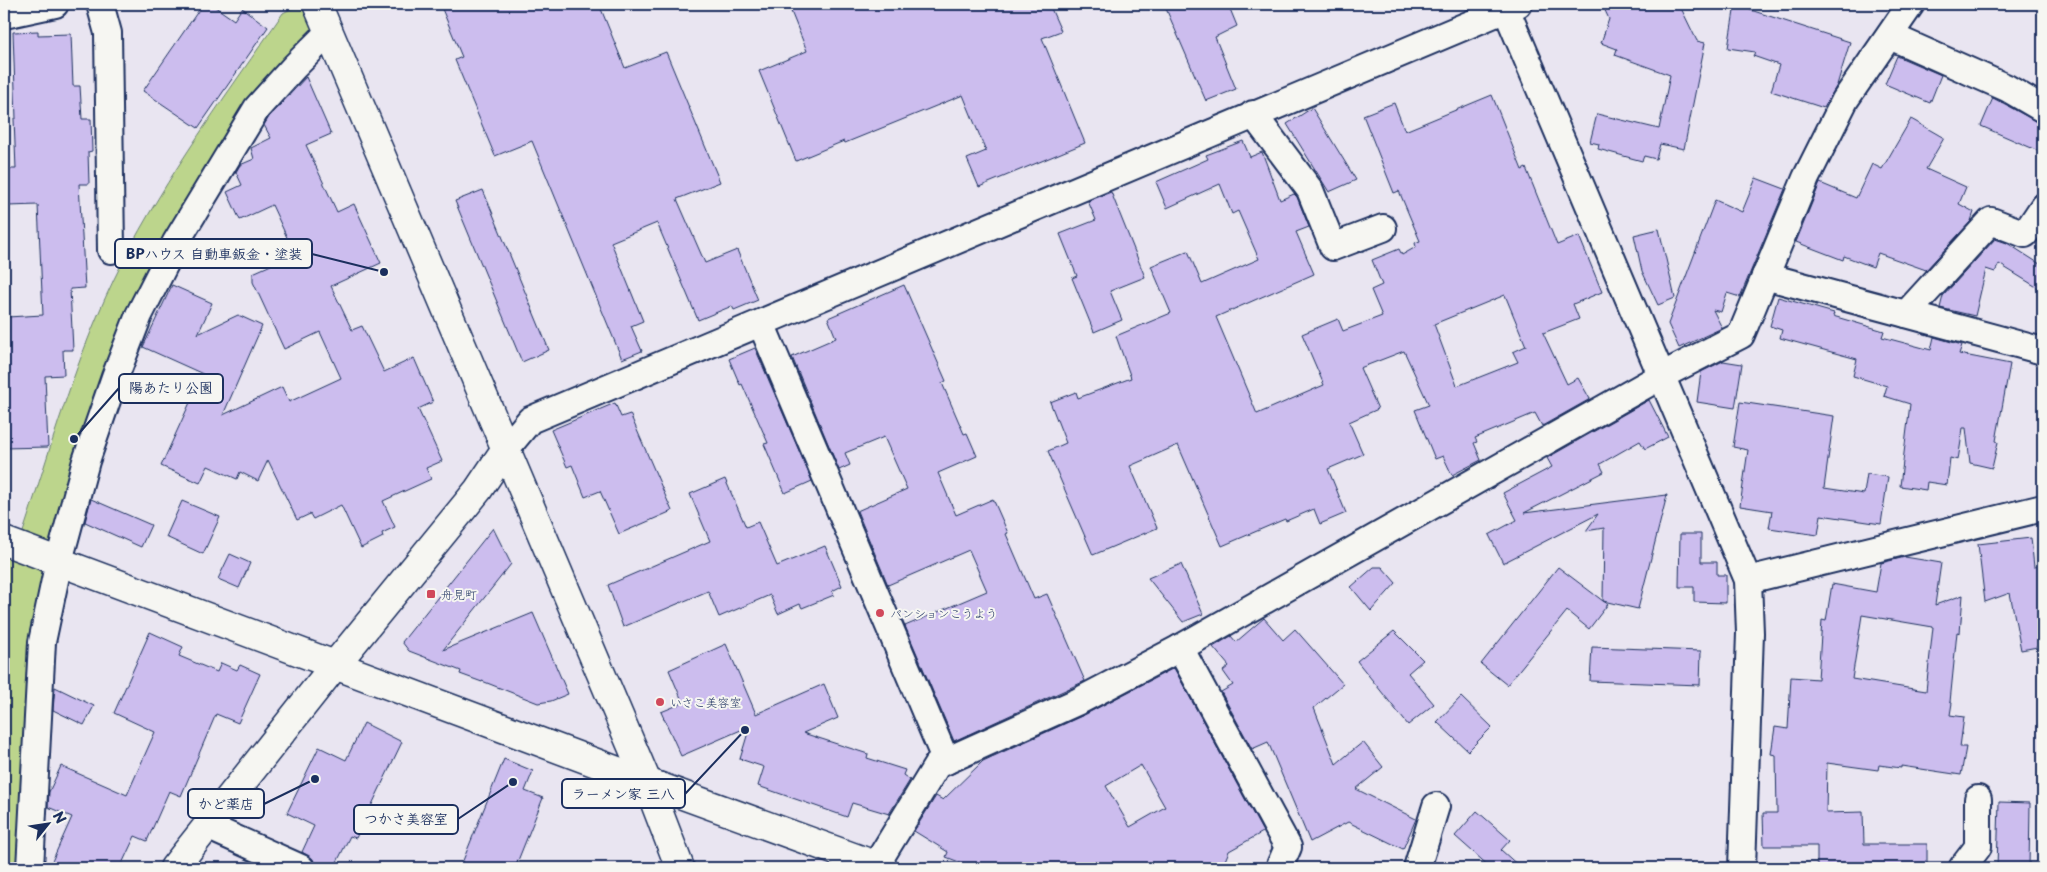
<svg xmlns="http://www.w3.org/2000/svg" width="2047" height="872" viewBox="0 0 2047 872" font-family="'Playpen Sans','Klee One',sans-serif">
  <rect width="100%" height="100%" fill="#e9e5f1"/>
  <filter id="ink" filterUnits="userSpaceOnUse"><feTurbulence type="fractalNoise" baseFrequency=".02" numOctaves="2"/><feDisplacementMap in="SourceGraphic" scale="10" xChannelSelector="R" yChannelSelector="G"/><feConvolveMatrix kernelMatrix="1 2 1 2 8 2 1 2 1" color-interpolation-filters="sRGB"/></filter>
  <g filter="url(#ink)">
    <path fill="#bcd58c" stroke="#6c8275" d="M 300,4 L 317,4 L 329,32 L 294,67 L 176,242 L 67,535 L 30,868 L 4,868 L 4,541 L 18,547 C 50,452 76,353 122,263 C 167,175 227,94 283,13 Z"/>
    <g fill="#ccbdee" stroke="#1b2f5e" fill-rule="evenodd">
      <polygon points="203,4 211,4 234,20 242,8 268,27 198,128 143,91"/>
      <polygon points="440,4 599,4 625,68 666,52 720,182 677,199 705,263 737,250 758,300 734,310 732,306 698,320 657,223 611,242 643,321 631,326 642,351 622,359 532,141 495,156 455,60 462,57"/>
      <polygon points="788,4 1049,4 1061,31 1042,38 1085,143 979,187 967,159 986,151 963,95 845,143 844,141 796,161 759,71 807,51"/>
      <polygon points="1164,4 1228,4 1237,26 1215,37 1236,89 1206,101"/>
      <polygon points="1602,4 1679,4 1697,41 1705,43 1684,149 1660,144 1656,159 1644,156 1642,161 1598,149 1599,144 1590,142 1597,114 1659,129 1670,75 1615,55 1617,49 1601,43 1609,19"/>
      <polygon points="1735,5 1850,42 1837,85 1824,108 1771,91 1779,65 1753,56 1755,52 1728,48"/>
      <polygon points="38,31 38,35 71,34 73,86 80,86 82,119 91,119 92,151 88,152 89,184 79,184 85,288 70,289 73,350 63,350 64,375 45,376 48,447 4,448 4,364 7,364 5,333 8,333 7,317 43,315 38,205 8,206 6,169 16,169 14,119 16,119 13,32"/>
      <polygon points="1897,56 1941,75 1930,103 1885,84"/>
      <polygon points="306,77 331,134 306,145 337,212 354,204 381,263 331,286 352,330 362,326 384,372 414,358 433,402 418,409 442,461 426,468 431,479 383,501 395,527 382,533 383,537 361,548 341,505 313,519 310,514 297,520 268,460 258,481 240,472 237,479 208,466 200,483 161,466 203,374 143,347 172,285 212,303 198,334 238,315 262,326 223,415 282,387 289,402 341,378 320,332 284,349 253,282 253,273 271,265 267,256 290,244 272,205 240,220 227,192 242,185 236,172 240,165 254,159 251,148 271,138 264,125 269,117"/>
      <path d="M 1492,95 L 1522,170 L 1526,168 L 1557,245 L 1579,236 L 1602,292 L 1573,304 L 1579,319 L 1543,333 L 1567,384 L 1578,378 L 1590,399 L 1542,426 L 1535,413 L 1475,438 L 1477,442 L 1474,443 L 1481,460 L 1452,475 L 1443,456 L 1435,459 L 1415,410 L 1429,405 L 1404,351 L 1360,368 L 1378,409 L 1349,422 L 1363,454 L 1328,469 L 1346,513 L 1320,524 L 1314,509 L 1286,521 L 1285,519 L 1222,546 L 1178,445 L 1130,466 L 1157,528 L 1093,555 L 1048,451 L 1066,443 L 1050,402 L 1076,392 L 1078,398 L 1131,378 L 1116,336 L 1171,313 L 1151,266 L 1188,251 L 1202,284 L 1259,259 L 1238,211 L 1232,214 L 1220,184 L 1167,208 L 1156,182 L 1208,159 L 1206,155 L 1243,141 L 1250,157 L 1262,152 L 1280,200 L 1294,194 L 1297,197 L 1309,227 L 1296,232 L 1314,274 L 1216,317 L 1257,414 L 1324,385 L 1302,334 L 1338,319 L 1343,331 L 1382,316 L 1371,290 L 1382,285 L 1372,260 L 1399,249 L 1402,255 L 1416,247 L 1415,243 L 1420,241 L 1399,191 L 1394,193 L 1363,115 L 1394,103 L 1405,131 ZM 1505,295 L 1526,346 L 1513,352 L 1518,362 L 1457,386 L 1434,324 Z"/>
      <polygon points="1993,98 2043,125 2043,153 1981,126"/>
      <polygon points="1312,108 1356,180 1329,192 1287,124"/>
      <polygon points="1911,119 1944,138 1926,169 1966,187 1959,204 1974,212 1971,221 1926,270 1878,253 1873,267 1844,256 1843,260 1796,242 1820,183 1856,198 1872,164 1882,169"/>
      <polygon points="1756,178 1785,189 1740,297 1727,293 1721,312 1713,310 1722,328 1679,348 1668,324 1715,200 1742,212"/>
      <polygon points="483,190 549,350 522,362 455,201"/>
      <polygon points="1111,192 1145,277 1110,291 1122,320 1094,332 1072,278 1077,276 1060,234 1096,220 1088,201"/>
      <polygon points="1659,229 1675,298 1658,305 1642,271 1634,235"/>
      <polygon points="1995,239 2007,243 2043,266 2043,291 1999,264 1995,272 1986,269 1975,316 1940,308 1943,296"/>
      <polygon points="904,285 946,381 942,383 964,434 967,433 977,456 938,473 956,515 993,499 1008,533 1006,534 1034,599 1047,594 1085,681 954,741 905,626 987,591 969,550 888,585 857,511 907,489 884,437 845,453 850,465 839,470 792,357 836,338 828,318"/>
      <polygon points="1778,297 1834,313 1833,316 1884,331 1882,337 1931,350 1934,337 1962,345 1959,354 2010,364 1996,441 1998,442 1992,468 1970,463 1966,428 1963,428 1958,460 1950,458 1947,485 1927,482 1926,490 1900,486 1910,404 1884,396 1887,386 1853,376 1857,359 1780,338 1782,330 1770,326"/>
      <polygon points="755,348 812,481 785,493 764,444 768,443 742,384 740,385 729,359"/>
      <polygon points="1723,361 1742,364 1735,408 1697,402 1701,372"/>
      <polygon points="1649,400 1668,437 1645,449 1640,441 1600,464 1604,472 1524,513 1667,495 1638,609 1603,601 1608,604 1589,629 1567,611 1507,685 1481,664 1558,567 1603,601 1604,528 1586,531 1598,514 1503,563 1489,535 1517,520 1503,493 1552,467 1547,458"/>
      <polygon points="1740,402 1834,416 1824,488 1864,494 1867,474 1888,477 1881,524 1821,515 1818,535 1769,528 1772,511 1740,506 1748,450 1733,447"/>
      <polygon points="615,403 621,417 630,414 672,511 619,534 600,491 585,497 572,465 567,467 551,430"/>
      <polygon points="725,479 746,527 758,522 777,566 825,546 842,586 832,591 834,595 802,608 800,604 778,614 770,595 719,617 708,591 623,627 608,585 710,541 690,494"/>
      <polygon points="91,499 151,525 141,547 85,522"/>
      <polygon points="182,501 220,517 203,554 166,537"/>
      <polygon points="493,528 511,564 443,650 533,613 568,694 551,701 538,703 482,681 482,682 460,674 461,671 409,651 402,642"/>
      <polygon points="1680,534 1701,534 1701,562 1717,562 1717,575 1726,575 1726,603 1694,602 1694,587 1679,587"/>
      <polygon points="2031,538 2034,567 2043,566 2043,646 2021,650 2010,593 1985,602 1978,544"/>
      <polygon points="230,554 250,563 239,588 218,579"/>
      <path d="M 1905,557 L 1941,563 L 1935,605 L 1963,595 L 1960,633 L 1957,632 L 1950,702 L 1952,703 L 1950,715 L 1964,717 L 1960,747 L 1966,747 L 1961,775 L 1901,766 L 1901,768 L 1879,765 L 1878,770 L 1827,763 L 1826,813 L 1863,812 L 1864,844 L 1927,844 L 1927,868 L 1817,868 L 1817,846 L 1764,846 L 1763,813 L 1777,813 L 1776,755 L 1771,754 L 1775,727 L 1788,729 L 1791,677 L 1818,679 L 1822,620 L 1826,621 L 1832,584 L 1876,592 L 1881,563 ZM 1862,615 L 1933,627 L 1926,691 L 1852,679 Z"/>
      <polygon points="1181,564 1203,614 1183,622 1148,578"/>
      <polygon points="1374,567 1382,567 1396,583 1371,611 1351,587"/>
      <polygon points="1264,618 1283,640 1295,629 1343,684 1314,708 1336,764 1363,742 1383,767 1356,789 1416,819 1403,849 1348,822 1310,842 1268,742 1252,749 1221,692 1233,685 1223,671 1229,666 1213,647 1231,636 1236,642"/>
      <polygon points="1394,631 1423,660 1408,673 1434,704 1408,725 1357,661"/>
      <polygon points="150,632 183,647 179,656 217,672 221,663 237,670 240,665 260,674 238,723 216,714 181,796 169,791 147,841 135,836 120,868 49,868 72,817 48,807 49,792 61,766 127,795 155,732 114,713"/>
      <polygon points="726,644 756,714 824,684 838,718 803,733 868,754 867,758 905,770 903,775 910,780 889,814 852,803 847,817 758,786 764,767 740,759 750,726 681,756 661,712 683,703 669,670"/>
      <polygon points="1592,647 1701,651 1700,685 1590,681"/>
      <path d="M 1174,668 L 1263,832 L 1229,851 L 1222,868 L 975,868 L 946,857 L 948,852 L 914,831 L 936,796 L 943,800 L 983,761 L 1086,714 ZM 1141,765 L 1165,807 L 1130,827 L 1106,786 Z"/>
      <polygon points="55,687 94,706 84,725 53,710"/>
      <polygon points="1461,697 1492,727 1468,751 1437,722"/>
      <polygon points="364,723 402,742 356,838 350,836 334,868 316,868 313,859 302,852 314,826 287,813 319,747 346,760"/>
      <polygon points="504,759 533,771 525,791 543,798 515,868 460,868"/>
      <polygon points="1999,802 2030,803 2029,868 1997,868"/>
      <polygon points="1477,811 1510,840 1501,850 1521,868 1491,868 1455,836"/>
    </g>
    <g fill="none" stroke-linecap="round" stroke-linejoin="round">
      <defs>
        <g id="minor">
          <polyline points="100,4 108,33 111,250"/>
          <polyline points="1506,9 1748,580 1750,633 1742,868"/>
          <polyline points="4,15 55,4"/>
          <polyline points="1890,36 2007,88 2043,109"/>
          <polyline points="1253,114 1310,190 1333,247 1383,228"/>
          <polyline points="1765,276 2043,351"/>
          <polyline points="1906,314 1991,221 2025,234 2043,207"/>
          <polyline points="761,323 946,761"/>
          <polyline points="505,450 530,420 1518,4"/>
          <polyline points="1748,580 2043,508"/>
          <polyline points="1180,648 1288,847 1279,868"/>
          <polyline points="207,826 301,868"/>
          <polyline points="876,865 937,765 1079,701 1180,648 1663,375 1741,335 1806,178 1845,100 1911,4"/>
          <polyline points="30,868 42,642 59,561 86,461 115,377 139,315 176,242 257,108 294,67 329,32"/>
          <polyline points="1417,868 1436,806"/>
          <polyline points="1962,868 1978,847 1978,799"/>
        </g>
        <g id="tertiary">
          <polyline points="317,4 647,782 680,868"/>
          <polyline points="4,541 647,782 883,868"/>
          <polyline points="174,868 335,665 478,490 505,450"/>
        </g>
      </defs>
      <use href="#minor" stroke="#1b2f5e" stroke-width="30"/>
      <use href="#tertiary" stroke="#1b2f5e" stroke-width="31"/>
      <use href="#minor" stroke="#f6f6f2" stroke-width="26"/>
      <use href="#tertiary" stroke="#f6f6f2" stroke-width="28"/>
    </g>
  </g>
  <g fill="#d1495b" stroke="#f6f6f2" stroke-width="2">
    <rect x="426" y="589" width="10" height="10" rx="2.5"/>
    <circle cx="880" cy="613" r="5"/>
    <circle cx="660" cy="702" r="5"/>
  </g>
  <g text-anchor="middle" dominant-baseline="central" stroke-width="4" stroke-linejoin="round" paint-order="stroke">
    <g font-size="12" fill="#1b2f5e" stroke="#f6f6f2" text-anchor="start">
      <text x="441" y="594">舟見町</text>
      <text x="890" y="613">パンションこうよう</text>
      <text x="670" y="702">いさこ美容室</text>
    </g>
  </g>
  <path fill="none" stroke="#1b2f5e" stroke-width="2" d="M384 272L312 254M74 439L119 388M745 730L685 794M315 779L264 804M513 782L458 819"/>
  <g fill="#1b2f5e" stroke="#f6f6f2" stroke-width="2">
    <circle cx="384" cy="272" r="5"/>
    <circle cx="74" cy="439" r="5"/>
    <circle cx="745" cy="730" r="5"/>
    <circle cx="315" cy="779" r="5"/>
    <circle cx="513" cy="782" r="5"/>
  </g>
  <g fill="#f6f6f2" stroke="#1b2f5e" stroke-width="2">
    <rect x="115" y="239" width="197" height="29" rx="5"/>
    <rect x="119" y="374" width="104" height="29" rx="5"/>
    <rect x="562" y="779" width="123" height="29" rx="5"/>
    <rect x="188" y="789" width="76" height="29" rx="5"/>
    <rect x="354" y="805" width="104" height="29" rx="5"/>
  </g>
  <g font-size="14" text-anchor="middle" font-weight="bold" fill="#1b2f5e">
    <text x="214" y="259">BPハウス 自動車鈑金・塗装</text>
    <text x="171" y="393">陽あたり公園</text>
    <text x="623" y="799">ラーメン家 三八</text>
    <text x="226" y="809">かど薬店</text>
    <text x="406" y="824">つかさ美容室</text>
  </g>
  <rect width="2047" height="872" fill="none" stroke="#f6f6f2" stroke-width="20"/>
  <rect x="10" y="10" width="2027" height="852" fill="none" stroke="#1b2f5e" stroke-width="2" filter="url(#ink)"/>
  <g transform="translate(48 824) rotate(60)" stroke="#f6f6f2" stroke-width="4" paint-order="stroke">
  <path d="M0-4L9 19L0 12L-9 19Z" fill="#1b2f5e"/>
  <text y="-8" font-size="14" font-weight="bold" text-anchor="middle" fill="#1b2f5e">N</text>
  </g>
</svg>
